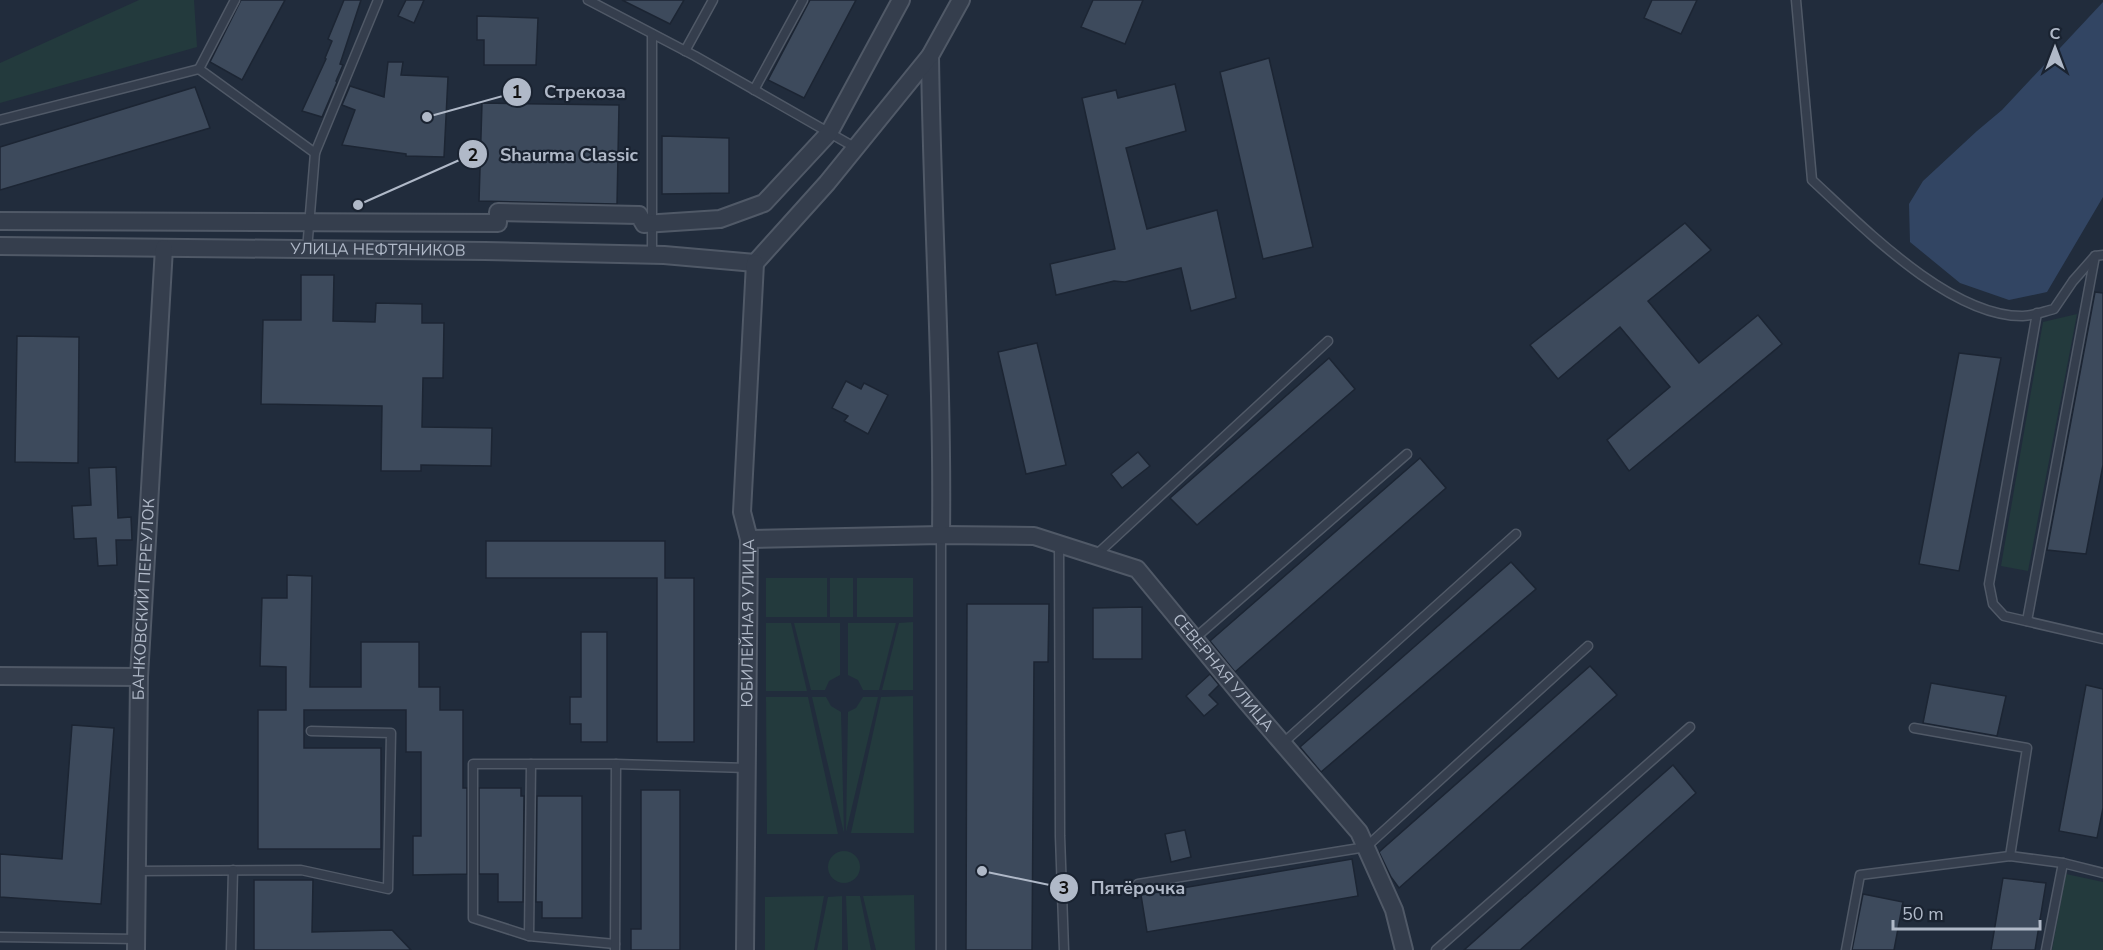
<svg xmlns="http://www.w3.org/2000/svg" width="2103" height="950" viewBox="0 0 2103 950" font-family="'Nunito Sans',sans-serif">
  <rect width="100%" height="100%" fill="#212c3c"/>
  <g fill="#233a3d">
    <polygon points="139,0 194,0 197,47 0,103 0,63"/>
    <polygon points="2077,314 2028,571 2001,566 2043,322"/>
    <rect x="766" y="578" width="61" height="39"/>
    <rect x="830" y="578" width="23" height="39"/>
    <rect x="857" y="578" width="56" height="39"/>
    <polygon points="913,622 913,690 882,690 899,623"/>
    <polygon points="766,623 791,623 807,691 766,691"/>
    <polygon points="794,623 840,623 840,675 829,681 825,690 811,690"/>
    <polygon points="848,623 896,623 879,690 863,690 858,680 848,675"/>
    <polygon points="913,696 914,833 851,833 881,697"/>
    <polygon points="766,697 808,697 838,834 767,834"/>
    <polygon points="812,697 826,697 831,706 841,712 844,833"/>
    <polygon points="863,697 878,697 846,832 848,712 856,708"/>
    <circle cx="844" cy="867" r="16"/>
    <polygon points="2066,874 2103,882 2103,950 2052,950"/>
    <polygon points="914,895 915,950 876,950 863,896"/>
    <polygon points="824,896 814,950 765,950 765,897"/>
    <polygon points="842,896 842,950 817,950 828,897"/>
    <polygon points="846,896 860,896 871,950 848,950"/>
  </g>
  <polygon fill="#324563" points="2103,2 2103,197 2047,292 2009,300 1960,283 1910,242 1909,204 1923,181 1977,131 2002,110"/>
  <g fill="#3d4a5c" stroke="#1c2533" stroke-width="1.5">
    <polygon points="241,0 285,0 242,80 210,62"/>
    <polygon points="344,0 361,0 340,64 343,65 336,81 337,82 322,117 302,111 326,59 325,58 332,41 328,39"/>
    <polygon points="406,0 424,0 414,23 398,16"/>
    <polygon points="622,0 684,0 670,24"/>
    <polygon points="810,0 856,0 804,98 768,80"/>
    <polygon points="1093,0 1143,0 1125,44 1081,27"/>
    <polygon points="1652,0 1697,0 1681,34 1644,18"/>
    <polygon points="477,16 538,18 536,65 484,65 484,40 477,40"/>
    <polygon points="1269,58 1313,247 1263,259 1220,72"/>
    <polygon points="388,62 403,62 401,75 448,77 444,157 406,156 406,154 342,145 355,110 342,105 350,86 384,97"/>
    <polygon points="1175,84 1186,131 1126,148 1147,229 1217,210 1236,298 1191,311 1181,268 1125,282 1114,281 1056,295 1050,264 1115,249 1082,98 1116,90 1118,98"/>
    <polygon points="195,87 210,128 0,190 0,147"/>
    <polygon points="482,103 619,105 617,204 479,201"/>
    <polygon points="662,136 729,138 729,193 662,194"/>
    <polygon points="1685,223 1711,250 1648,301 1699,363 1758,315 1782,344 1629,471 1607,440 1670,387 1620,327 1558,379 1530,345"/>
    <polygon points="301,275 334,275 333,321 375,322 376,303 422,304 422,323 444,323 443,378 423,378 422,427 492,428 491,466 421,465 421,471 381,471 382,406 261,404 263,320 301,320"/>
    <polygon points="2095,292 2103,293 2103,465 2086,554 2047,550"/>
    <polygon points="17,336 79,337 78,463 15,462"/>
    <polygon points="1037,343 1066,465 1026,474 998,352"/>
    <polygon points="1959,353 2001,358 1959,571 1919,564"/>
    <polygon points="1329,358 1355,389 1197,525 1170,498"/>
    <polygon points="846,381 861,389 864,383 888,395 868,434 844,421 848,416 832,408"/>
    <polygon points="1138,452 1150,466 1122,488 1111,474"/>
    <polygon points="1420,458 1446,488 1235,672 1210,641"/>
    <polygon points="116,467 118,518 131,517 132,540 116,540 117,565 98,566 96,538 74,539 72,506 91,505 89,468"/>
    <polygon points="486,541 665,541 665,578 694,578 694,742 657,742 657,578 486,578"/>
    <polygon points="1511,562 1536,589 1321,772 1300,747"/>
    <polygon points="287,575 312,576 310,687 361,687 361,642 419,642 419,687 440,687 440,710 463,710 463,788 467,788 467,874 413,875 413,836 421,836 421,752 406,752 406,710 304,710 304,748 381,748 381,849 258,849 258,710 286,710 286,667 260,666 262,598 287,598"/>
    <polygon points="967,604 1049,604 1048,662 1034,662 1032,950 966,950"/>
    <polygon points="1142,607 1142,659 1093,659 1093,608"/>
    <polygon points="581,632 607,632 607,742 581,742 581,724 570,724 570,697 581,697"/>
    <polygon points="1590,666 1617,695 1399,888 1391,877 1379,852"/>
    <polygon points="1210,674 1219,685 1209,695 1218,704 1204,716 1186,696"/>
    <polygon points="1931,683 2006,696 1997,736 1923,723"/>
    <polygon points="2086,685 2103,689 2103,808 2097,838 2059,831"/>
    <polygon points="72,725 114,728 101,904 0,897 0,854 62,859"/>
    <polygon points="1673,765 1696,793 1520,950 1464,950"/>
    <polygon points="479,788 521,788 521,796 524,796 523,902 498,902 498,874 479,874"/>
    <polygon points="641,790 680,790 680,950 631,950 631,929 641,929"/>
    <polygon points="537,796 582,796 582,918 542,918 542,902 536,902"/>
    <polygon points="1185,830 1191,857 1171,862 1165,834"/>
    <polygon points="1352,859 1358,896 1147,932 1141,895"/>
    <polygon points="2003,878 2046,883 2035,950 1991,950"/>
    <polygon points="254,880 313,880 312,932 392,930 411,950 254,950"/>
    <polygon points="1863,894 1903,902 1894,950 1852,950"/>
  </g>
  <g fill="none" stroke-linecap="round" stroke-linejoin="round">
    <defs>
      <g id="lane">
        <polyline points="588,0 695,56 856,148"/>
        <path d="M 1796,0 L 1812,180 C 1863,227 1950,317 2023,316 C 2033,316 2045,311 2054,309 L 2073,281 L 2095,256"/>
        <polyline points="652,34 652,255"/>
        <polyline points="685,51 713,0"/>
        <polyline points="199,69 235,0"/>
        <polyline points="754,90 803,0"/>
        <polyline points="0,120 199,69 315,153"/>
        <polyline points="307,250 315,153 378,0"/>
        <polyline points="2037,313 1989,584 1993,604 2004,616 2103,639"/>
        <polyline points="1059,544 1060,836 1064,950"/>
        <polyline points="1095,556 1328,341"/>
        <polyline points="2027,621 2095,256 2103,255"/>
        <polyline points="1194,639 1407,454"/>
        <polyline points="1914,728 2027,748 2010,856"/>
        <polyline points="1282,744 1516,534"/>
        <polyline points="137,871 301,870 388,889 391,733 311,731"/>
        <polyline points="1138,884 1366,847 1588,646"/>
        <polyline points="529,936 531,764"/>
        <polyline points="0,937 136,939"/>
        <polyline points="615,944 529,936 473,918 473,764 616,764 747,768"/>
        <polyline points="231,950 233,870"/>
        <polyline points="615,950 616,764"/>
        <polyline points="941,950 941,535"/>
        <polyline points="1436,950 1690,727"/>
        <polyline points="1846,950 1860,875 2010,856 2063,863 2103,873"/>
        <polyline points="2046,950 2063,863"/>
      </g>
      <g id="street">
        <path d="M 930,56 C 932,216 943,375 941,535"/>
        <polyline points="0,221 498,223 498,212 639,215 644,224 720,219 764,203 829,133 901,0"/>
        <path id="s1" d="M 0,246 L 485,251 L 664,255 L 755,263"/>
        <polyline points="755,263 827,183 930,56 961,0"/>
        <path id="s2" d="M 749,539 L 941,535 L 1034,536 L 1137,569 L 1246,701 L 1359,832 L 1394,910 L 1404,950"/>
        <polyline points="0,676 139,677"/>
        <path id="s3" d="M 136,950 L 139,677 L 164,248"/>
        <path id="s4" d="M 745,950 L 749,539 L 742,512 L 755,263"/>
      </g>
    </defs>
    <use href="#lane" stroke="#505967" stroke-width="11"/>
    <use href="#street" stroke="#505967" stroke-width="20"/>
    <use href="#lane" stroke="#353e4d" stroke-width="8"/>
    <use href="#street" stroke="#353e4d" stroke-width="16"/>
  </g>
  <g text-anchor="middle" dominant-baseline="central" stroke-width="4.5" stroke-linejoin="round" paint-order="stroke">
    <g font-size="16" fill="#b0b9c8" stroke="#1a2331">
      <text stroke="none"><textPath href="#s1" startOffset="378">УЛИЦА НЕФТЯНИКОВ</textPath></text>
      <text stroke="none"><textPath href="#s3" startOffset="351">БАНКОВСКИЙ ПЕРЕУЛОК</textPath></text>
      <text stroke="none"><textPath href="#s4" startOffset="327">ЮБИЛЕЙНАЯ УЛИЦА</textPath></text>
      <text stroke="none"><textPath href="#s2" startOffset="528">СЕВЕРНАЯ УЛИЦА</textPath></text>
    </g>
  </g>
  <path fill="none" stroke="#b0b9c8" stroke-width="2" d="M427 117L517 92M358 205L473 154M982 871L1064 888"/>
  <g fill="#b0b9c8" stroke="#1a2331" stroke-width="2">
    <circle cx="427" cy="117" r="6"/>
    <circle cx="358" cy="205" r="6"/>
    <circle cx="982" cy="871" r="6"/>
    <circle cx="517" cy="92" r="15"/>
    <circle cx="473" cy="154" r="15"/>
    <circle cx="1064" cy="888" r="15"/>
  </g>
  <g font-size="18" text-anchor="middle" font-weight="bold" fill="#111">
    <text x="517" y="98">1</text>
    <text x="473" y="161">2</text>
    <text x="1064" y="894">3</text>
  </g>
  <g font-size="18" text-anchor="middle" font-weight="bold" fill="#b0b9c8" stroke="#1a2331" stroke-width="4.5" stroke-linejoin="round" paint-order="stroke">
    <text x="585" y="98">Стрекоза</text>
    <text x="569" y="161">Shaurma Classic</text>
    <text x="1138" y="894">Пятёрочка</text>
  </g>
  <g transform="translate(2055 48)" stroke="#1a2331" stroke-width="4.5" paint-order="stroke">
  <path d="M0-4.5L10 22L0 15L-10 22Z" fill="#b0b9c8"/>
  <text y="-9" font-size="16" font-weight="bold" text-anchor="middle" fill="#b0b9c8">С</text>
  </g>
  <path d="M1893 920v9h147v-9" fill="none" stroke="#b0b9c8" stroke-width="3"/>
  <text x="1902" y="920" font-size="18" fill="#b0b9c8" stroke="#1a2331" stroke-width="4.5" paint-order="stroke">50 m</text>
</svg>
